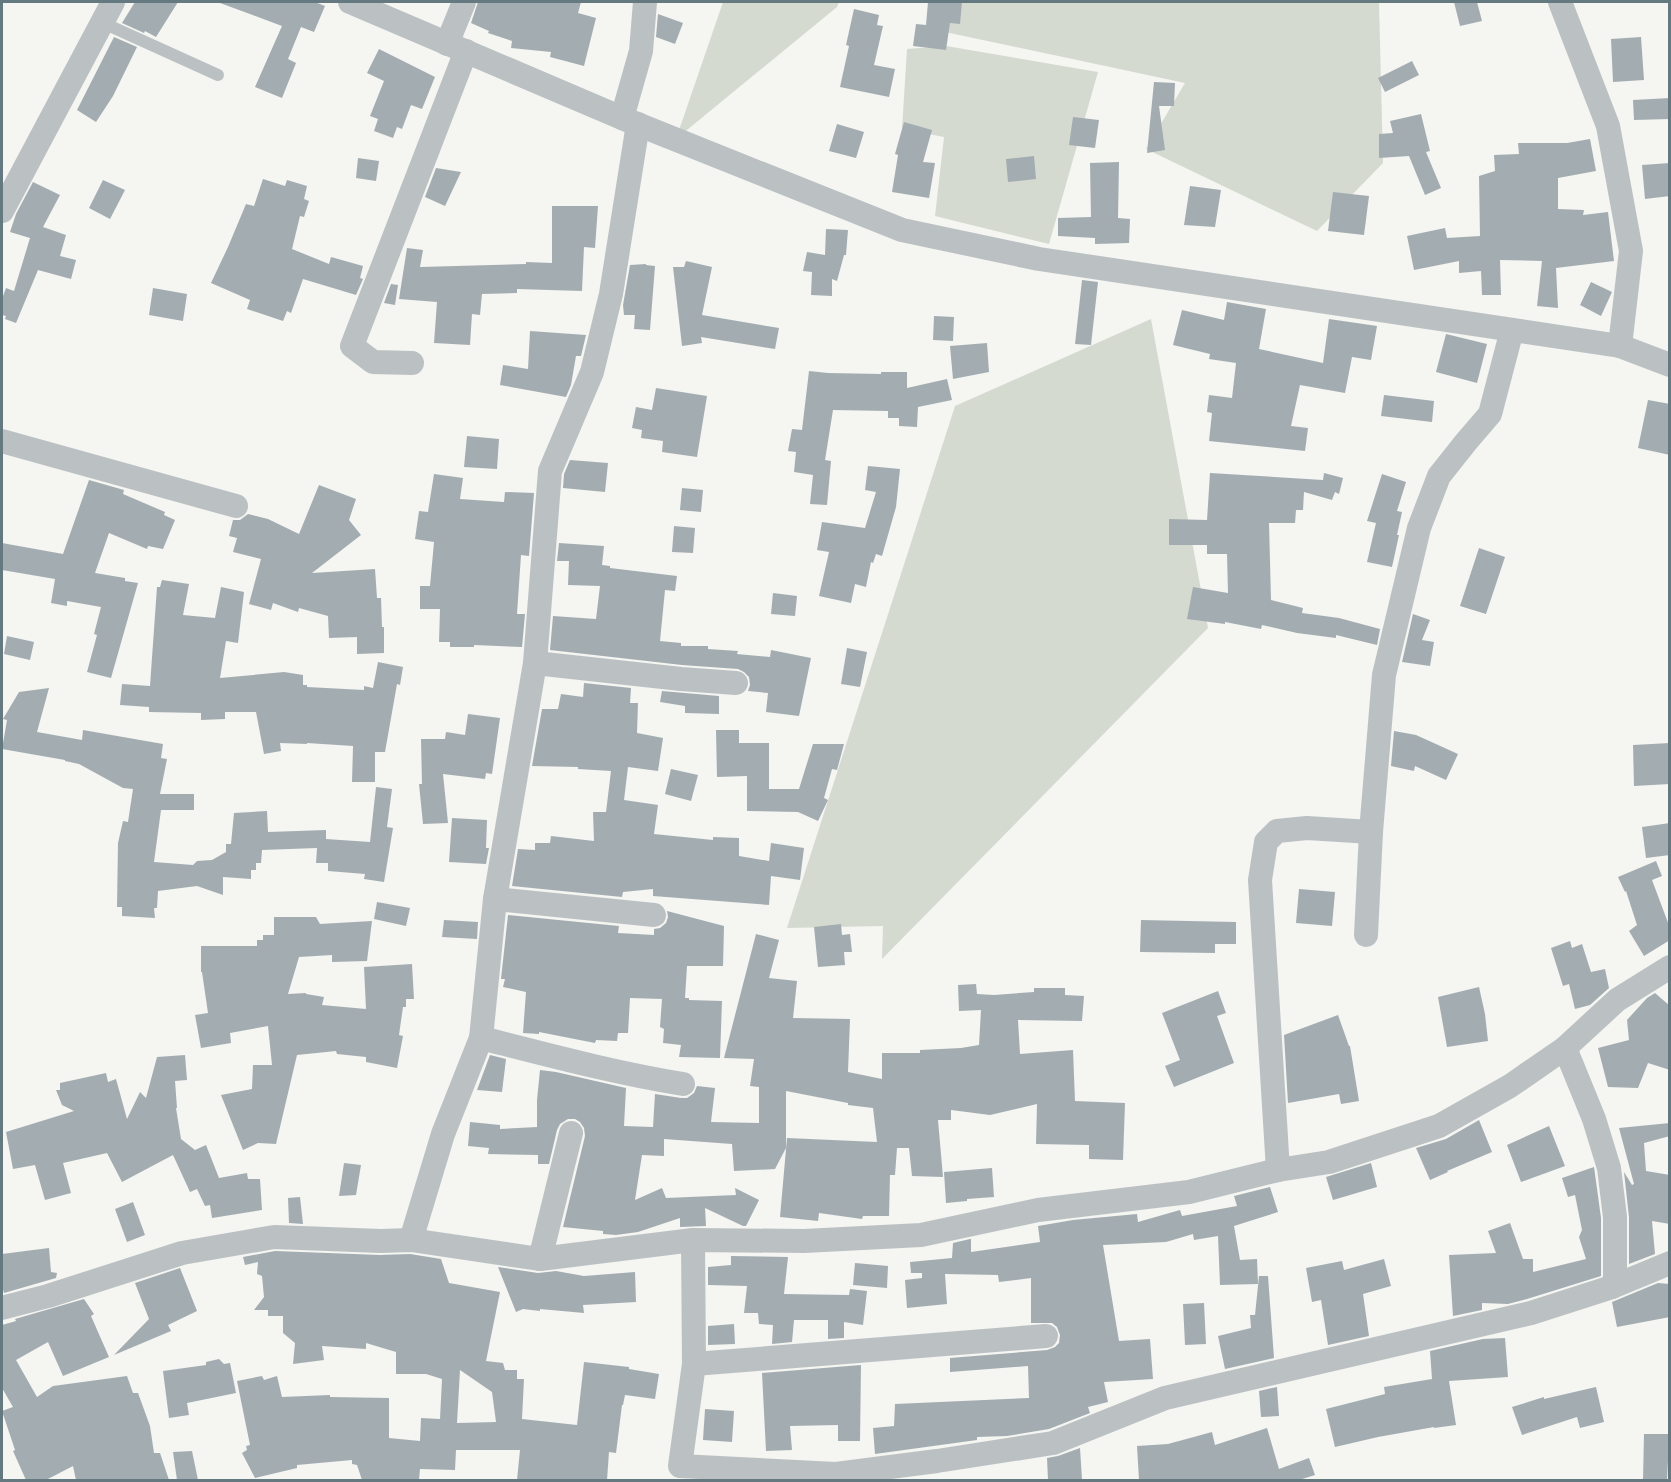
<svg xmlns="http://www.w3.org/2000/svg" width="1671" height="1482" viewBox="0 0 1671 1482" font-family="'Titillium Web',sans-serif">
  <rect width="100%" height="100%" fill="#f5f5f2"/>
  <g fill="#d5dad1">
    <polygon points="723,2 839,2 837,7 676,139"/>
    <polygon points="953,2 1379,2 1383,163 1317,231 1146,149 1185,83 945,32"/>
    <polygon points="946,46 1098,72 1049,244 935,216 944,137 902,129 907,49"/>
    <polygon points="1151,319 1208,628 882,959 883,926 787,928 955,406"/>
  </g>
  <g fill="#a3adb1" fill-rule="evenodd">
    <polygon points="135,2 178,2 156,37 145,31 144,33 122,23"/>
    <polygon points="221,2 315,2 325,6 314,32 301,27 288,59 296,63 282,98 255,87 282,26 220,3"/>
    <polygon points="478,2 581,2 578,13 596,18 584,66 550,57 551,52 511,48 512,41 488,33 489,31 471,23"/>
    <polygon points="928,2 962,2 960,24 950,23 946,50 913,46 916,24 926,25"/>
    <polygon points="1454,2 1477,2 1482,21 1460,26"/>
    <polygon points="854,9 879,15 877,25 883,26 874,65 895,69 889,97 840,87 849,46 846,45"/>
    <polygon points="658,14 683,23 675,44 656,37"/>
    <polygon points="114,37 137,47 113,96 96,122 77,110"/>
    <polygon points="1641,37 1644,80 1613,82 1611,39"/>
    <polygon points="379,49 435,77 422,109 411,105 402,129 397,127 393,138 374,131 378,119 370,116 384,81 367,73"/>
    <polygon points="1412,61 1419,75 1385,92 1378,78"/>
    <polygon points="1154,82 1175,83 1174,106 1159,106 1165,150 1147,153"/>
    <polygon points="1670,98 1670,119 1634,120 1633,100"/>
    <polygon points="1421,114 1430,151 1426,152 1441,188 1425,195 1409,156 1379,158 1379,134 1393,133 1390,121"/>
    <polygon points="1073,117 1099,120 1095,148 1069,145"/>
    <polygon points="904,122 932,130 923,162 935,163 929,198 892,192 898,155 895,154"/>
    <polygon points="837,124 864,132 856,158 829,151"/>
    <polygon points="1590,139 1596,171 1558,178 1558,209 1584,210 1583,215 1608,212 1614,261 1556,268 1558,308 1537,306 1542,261 1500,260 1501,295 1482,295 1481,271 1459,273 1459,261 1414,270 1407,236 1445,228 1447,238 1480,236 1479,176 1495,171 1494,155 1519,154 1518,143 1567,143"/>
    <polygon points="1034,156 1036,179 1008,182 1006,159"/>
    <polygon points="358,158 379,161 376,181 356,178"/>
    <polygon points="1119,162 1118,218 1130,219 1129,243 1095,244 1095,238 1058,236 1058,218 1091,217 1090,163"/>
    <polygon points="1670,163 1670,196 1645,199 1642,165"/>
    <polygon points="436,168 461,172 445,206 425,197"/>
    <polygon points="263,179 285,186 287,180 307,186 304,199 309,201 304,217 300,216 292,249 329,264 331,257 363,266 360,278 363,279 356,295 303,279 291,313 287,311 283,321 247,309 250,300 211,283 228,247 246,204 254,206"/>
    <polygon points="103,180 125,190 110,219 89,208"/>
    <polygon points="33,182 60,195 43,227 66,235 60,256 76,260 71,279 38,270 16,323 5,319 6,316 2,315 2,299 6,288 14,291 30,238 10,232 16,214"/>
    <polygon points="1190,186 1221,190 1215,227 1184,225"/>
    <polygon points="1333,192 1369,196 1364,235 1328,231"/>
    <polygon points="552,206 598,206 595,248 584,247 582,291 517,289 517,293 482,294 480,315 472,314 470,345 434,343 437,302 399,299 407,248 423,250 420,267 526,264 526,262 552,263"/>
    <polygon points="826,229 848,230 846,255 844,255 837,281 832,279 832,296 811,295 812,272 803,271 807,252 825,255"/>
    <polygon points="686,261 712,267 702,315 779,328 775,349 701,337 702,343 682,346 673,267 684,267"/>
    <polygon points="646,264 646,265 655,266 650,330 634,329 635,315 624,315 623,305 630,265"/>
    <polygon points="1082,280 1098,282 1091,345 1075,344"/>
    <polygon points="1591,282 1612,292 1601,316 1580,305"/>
    <polygon points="391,284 398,285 395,305 384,303"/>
    <polygon points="153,288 187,294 183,321 149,315"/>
    <polygon points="1227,302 1266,309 1259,349 1323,363 1329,319 1377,326 1371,360 1352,357 1345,393 1300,385 1291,426 1308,428 1305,451 1209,441 1212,413 1207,412 1209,395 1232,398 1236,363 1209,359 1210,354 1173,345 1182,310 1224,320"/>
    <polygon points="934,316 954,317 953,341 933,340"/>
    <polygon points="530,331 586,335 581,356 576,356 571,385 566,397 500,385 503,365 528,369"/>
    <polygon points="1446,334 1487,344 1477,383 1436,372"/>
    <polygon points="987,343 989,372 953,379 950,346"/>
    <polygon points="809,371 828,373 881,374 881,372 907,372 907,388 947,379 952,400 918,407 917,427 899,426 899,418 888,418 888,411 833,410 825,460 831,461 827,505 810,504 813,475 794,472 796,452 788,451 792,429 802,430"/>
    <polygon points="656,388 707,396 697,457 662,452 663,441 641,438 642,430 632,428 636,407 652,410"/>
    <polygon points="1384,395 1434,401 1432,422 1381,416"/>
    <polygon points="1648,400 1670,404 1670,455 1638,448"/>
    <polygon points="467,436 499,439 497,469 464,467"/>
    <polygon points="570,460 608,463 605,492 563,488 564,474"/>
    <polygon points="868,466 900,469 896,507 882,556 876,554 873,563 871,562 866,587 855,584 851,603 819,596 829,552 817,550 822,522 865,528 876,492 865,490"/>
    <polygon points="1210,473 1323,480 1324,473 1343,478 1339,494 1335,492 1332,500 1304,492 1303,510 1296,510 1295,523 1269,523 1271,600 1303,608 1302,613 1339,618 1380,629 1377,645 1336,635 1336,638 1297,633 1262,625 1261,629 1225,622 1225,624 1187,619 1193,587 1228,593 1227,554 1207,554 1207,545 1169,545 1169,519 1207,520"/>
    <polygon points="434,474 463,478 460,499 504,502 505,492 534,493 529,556 521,555 517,614 525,614 522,647 474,645 474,647 450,647 450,642 439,642 440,609 420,609 420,586 430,586 434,542 415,539 419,511 428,512"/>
    <polygon points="1382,474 1406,482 1397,511 1402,512 1397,535 1399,535 1392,567 1367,562 1376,523 1367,521"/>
    <polygon points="89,480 124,490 123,494 165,512 164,515 175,520 163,549 148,546 147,549 109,533 95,573 125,578 125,581 138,583 111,678 87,672 97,635 94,634 101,607 67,601 67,606 51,603 55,579 2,570 2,543 63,554"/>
    <polygon points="319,485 356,499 349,520 361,535 312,573 375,569 377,598 381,598 382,627 384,627 384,653 357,654 357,637 329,638 328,616 299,608 298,612 273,603 271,610 249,604 261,559 233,552 237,538 229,536 233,520 240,520 248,514 268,519 299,534"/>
    <polygon points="682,488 703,490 701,512 680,510"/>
    <polygon points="674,526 695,528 693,553 672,552"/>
    <polygon points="559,543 604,546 602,565 610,566 610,568 677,576 675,591 665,590 660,641 681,643 681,646 708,646 708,649 738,651 737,654 770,657 771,650 811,658 799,716 766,712 768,693 748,691 750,685 749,677 744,672 738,669 682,665 550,650 553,616 596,619 600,586 568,585 569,561 557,561"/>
    <polygon points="1479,548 1505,557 1486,614 1460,606"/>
    <polygon points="162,580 189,584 183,615 215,618 221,587 244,592 238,643 226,641 220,678 284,672 303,675 303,685 307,685 307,687 364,690 364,686 373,688 378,662 403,667 400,685 397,684 385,752 375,752 375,782 352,782 353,746 307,743 307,744 280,743 281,751 264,754 256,712 225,712 225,719 201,720 201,713 149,712 149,707 120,705 122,684 150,686 157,587 160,587"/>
    <polygon points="773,593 797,596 795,616 771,614"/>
    <polygon points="1413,614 1430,620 1422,640 1434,642 1430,666 1402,662"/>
    <polygon points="7,636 34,642 30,660 4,654"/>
    <polygon points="847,648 867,652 860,687 841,684"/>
    <polygon points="584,683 631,688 630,703 638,703 637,733 663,738 658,771 628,767 624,800 658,805 654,834 713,840 713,837 739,838 739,856 769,861 771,843 804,848 800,880 771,876 769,905 653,896 653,889 623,892 622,897 512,886 518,849 535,850 535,843 550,843 551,836 594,841 593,812 606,812 611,771 578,769 578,767 532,766 542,709 558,709 561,694 583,697"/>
    <polygon points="49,688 37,732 82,740 83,730 163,744 161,758 167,759 160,794 194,794 194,810 161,810 154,862 193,865 197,861 212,860 226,852 226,844 231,844 234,813 267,811 268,832 326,830 326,839 370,842 376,787 392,789 387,827 393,828 384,882 364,879 365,874 328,871 328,863 316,863 317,848 262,850 261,863 256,863 256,870 251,870 251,879 223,877 223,895 197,886 158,891 157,908 154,908 155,918 122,916 122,907 117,907 118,843 123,821 128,822 133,789 123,788 79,764 65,761 65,760 2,749 7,720 3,719 19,692"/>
    <polygon points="662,691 719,696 719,714 685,713 685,706 660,702"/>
    <polygon points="468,714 500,718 492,774 486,773 485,779 443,774 448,823 423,824 419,784 422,784 421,739 445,739 446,732 465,735"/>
    <polygon points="716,730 739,730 739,743 769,743 769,789 799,789 813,744 844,744 837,770 832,769 824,798 828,800 818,821 798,812 747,811 747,776 717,777"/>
    <polygon points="1394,731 1416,735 1458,754 1446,780 1415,766 1414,771 1391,766"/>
    <polygon points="1670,743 1670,784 1634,786 1633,745"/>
    <polygon points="671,769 698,775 691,801 665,794"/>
    <polygon points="452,818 487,820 486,848 489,848 486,864 449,862"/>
    <polygon points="1670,823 1670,855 1646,858 1642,827"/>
    <polygon points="1656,861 1662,876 1652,880 1670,928 1670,940 1644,956 1629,931 1637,925 1626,891 1625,892 1618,877"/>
    <polygon points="1299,889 1335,892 1332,926 1296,923"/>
    <polygon points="377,902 410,908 406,926 374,919"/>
    <polygon points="667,911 724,926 723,966 687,966 685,998 689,998 689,1000 722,1001 720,1058 679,1057 681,1045 663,1043 664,1029 660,1027 662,999 630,998 628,1033 618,1033 617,1041 596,1040 595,1043 539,1032 539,1034 523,1033 526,992 503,987 505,979 501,979 508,915 619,926 618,933 654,935 654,929 660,928 666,923 668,917"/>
    <polygon points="274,917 316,917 320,924 372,921 367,961 332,962 332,955 299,957 288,994 306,993 306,994 324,997 322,1005 366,1009 364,967 412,964 414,999 406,999 406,1007 403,1007 399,1035 403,1036 397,1068 366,1062 366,1057 337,1054 336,1051 297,1055 276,1144 258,1143 243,1150 221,1095 252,1089 253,1065 272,1065 268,1026 230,1033 231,1043 201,1048 195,1015 208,1013 202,972 201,972 201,946 257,946 257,940 263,940 263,935 274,935"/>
    <polygon points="444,920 478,922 477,939 442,937"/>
    <polygon points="1141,920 1236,922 1236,944 1215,944 1215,953 1140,952"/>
    <polygon points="841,924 842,935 850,934 852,952 844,952 845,965 818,967 814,927"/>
    <polygon points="756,934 779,940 769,978 797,981 793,1018 850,1019 848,1072 882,1079 882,1053 920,1053 920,1050 961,1048 979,1045 981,1010 959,1011 958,985 976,984 977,994 994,995 1034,992 1034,988 1065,988 1065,995 1084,996 1082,1021 1018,1020 1020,1054 1073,1050 1075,1101 1125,1103 1123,1160 1089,1159 1089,1145 1036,1144 1037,1104 990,1115 951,1110 951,1120 938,1120 943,1177 912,1176 909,1148 897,1148 895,1175 890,1175 889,1216 863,1216 862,1219 819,1213 818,1221 780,1217 787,1138 877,1142 873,1108 848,1105 848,1103 786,1091 786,1148 775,1169 734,1171 732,1144 664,1139 664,1156 642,1155 635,1200 662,1188 666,1198 736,1195 735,1188 759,1200 746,1226 743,1226 705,1208 706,1226 680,1227 680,1218 638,1232 616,1235 603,1234 603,1231 563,1227 585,1136 584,1128 580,1122 575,1119 568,1119 560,1124 557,1130 549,1164 538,1164 538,1155 488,1154 489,1148 468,1146 470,1122 500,1125 500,1129 537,1127 537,1100 540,1070 556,1072 626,1088 624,1126 653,1127 655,1094 681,1098 687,1098 694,1093 697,1086 715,1088 711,1122 759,1123 759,1087 750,1086 754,1059 724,1058"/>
    <polygon points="1570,941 1572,948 1582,944 1591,972 1605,969 1609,988 1590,1005 1575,1009 1569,984 1563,986 1551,948"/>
    <polygon points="1479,987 1485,1014 1488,1041 1447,1047 1438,997"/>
    <polygon points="1218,991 1226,1013 1217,1016 1234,1063 1174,1087 1165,1066 1180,1060 1162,1013"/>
    <polygon points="1655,993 1670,1006 1670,1070 1648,1063 1638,1088 1608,1087 1598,1048 1629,1040 1627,1020 1647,998"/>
    <polygon points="1338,1015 1349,1046 1350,1046 1359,1101 1341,1104 1339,1094 1288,1103 1284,1035"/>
    <polygon points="185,1055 187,1080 175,1081 177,1108 176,1108 181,1139 195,1150 206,1145 219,1178 247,1173 248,1179 260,1179 262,1210 212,1218 210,1205 205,1206 197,1189 190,1192 173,1155 122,1182 107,1153 63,1163 71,1193 45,1200 35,1165 13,1169 6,1132 74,1111 62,1105 56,1090 60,1090 60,1083 106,1073 108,1082 116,1079 127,1119 140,1092 146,1098 157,1057"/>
    <polygon points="490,1055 506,1059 502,1092 477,1090"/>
    <polygon points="1479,1120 1492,1152 1447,1171 1448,1172 1430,1180 1416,1148 1446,1139"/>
    <polygon points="1670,1123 1670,1136 1644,1143 1646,1171 1670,1175 1670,1224 1652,1221 1655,1254 1629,1264 1629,1217 1624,1172 1632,1185 1634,1184 1619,1128"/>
    <polygon points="1549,1126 1565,1166 1521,1182 1507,1145"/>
    <polygon points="344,1163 361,1165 356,1195 339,1196"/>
    <polygon points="1371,1163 1377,1187 1333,1200 1326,1177"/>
    <polygon points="1594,1167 1601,1218 1601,1276 1527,1299 1508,1304 1482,1303 1482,1310 1453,1316 1449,1255 1496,1253 1488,1231 1510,1223 1523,1259 1533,1259 1533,1272 1586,1259 1579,1237 1582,1230 1575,1195 1568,1197 1562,1178"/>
    <polygon points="992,1168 994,1197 967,1199 967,1201 946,1203 944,1172"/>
    <polygon points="1270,1187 1278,1212 1234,1226 1240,1260 1257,1259 1258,1284 1220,1285 1218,1236 1194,1240 1193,1234 1166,1242 1103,1245 1119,1341 1150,1339 1153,1379 1104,1382 1108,1402 1088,1407 1090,1413 1049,1429 1007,1436 977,1437 977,1440 875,1454 873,1428 894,1426 895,1404 1029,1398 1028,1366 950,1372 950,1358 1047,1350 1055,1347 1059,1343 1060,1335 1057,1327 1052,1323 1031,1323 1031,1278 999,1282 998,1275 945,1274 947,1304 907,1308 905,1280 922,1278 922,1273 911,1273 910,1262 952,1258 953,1243 970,1239 971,1239 971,1252 1040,1242 1038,1226 1073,1220 1137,1214 1138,1222 1180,1210 1182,1216 1237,1206 1234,1196"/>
    <polygon points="300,1197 303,1224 289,1223 288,1198"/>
    <polygon points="133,1202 145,1235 127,1242 115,1209"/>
    <polygon points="49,1248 51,1272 57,1273 56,1278 4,1293 2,1286 2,1254"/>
    <path d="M 275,1251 L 380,1255 L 410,1254 L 441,1259 L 449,1283 L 500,1292 L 486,1361 L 503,1363 L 505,1370 L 517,1370 L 517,1379 L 524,1379 L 522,1419 L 577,1425 L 584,1362 L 629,1367 L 629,1369 L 659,1374 L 655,1399 L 625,1395 L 623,1405 L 622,1405 L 616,1453 L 609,1452 L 607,1480 L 517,1480 L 520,1450 L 456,1450 L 455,1470 L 420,1469 L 419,1480 L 362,1480 L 357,1465 L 352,1464 L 352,1460 L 297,1465 L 297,1468 L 255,1478 L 242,1453 L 247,1450 L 246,1446 L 250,1445 L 237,1381 L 262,1376 L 264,1380 L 277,1376 L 282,1397 L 330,1395 L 330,1397 L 389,1398 L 389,1438 L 420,1441 L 421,1418 L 440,1419 L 442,1379 L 426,1374 L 396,1374 L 396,1352 L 366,1343 L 366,1349 L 322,1346 L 324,1360 L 293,1364 L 295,1343 L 283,1333 L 283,1316 L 268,1316 L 268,1310 L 254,1310 L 264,1297 L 262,1276 L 257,1274 L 258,1262 L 245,1265 L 243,1257 ZM 460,1370 L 492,1392 L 496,1422 L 457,1423 Z"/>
    <polygon points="731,1256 788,1257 784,1294 849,1295 850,1289 867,1291 863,1325 844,1322 844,1338 828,1339 828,1320 794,1320 792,1342 772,1344 773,1325 759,1324 758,1313 744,1313 747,1286 708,1285 708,1267 731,1265"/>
    <polygon points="1384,1259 1391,1286 1363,1294 1369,1336 1328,1345 1321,1300 1312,1302 1306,1268 1342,1261 1344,1270"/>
    <polygon points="855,1263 888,1266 887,1288 853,1285"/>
    <polygon points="498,1267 538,1273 556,1271 584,1276 635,1272 636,1302 583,1305 584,1313 540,1309 540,1311 523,1309 516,1312"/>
    <polygon points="180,1268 197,1311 168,1325 171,1331 114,1355 149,1319 135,1283"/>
    <polygon points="1259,1276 1268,1276 1274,1358 1225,1369 1218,1336 1251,1328 1250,1315 1255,1315"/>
    <polygon points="1658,1283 1670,1284 1670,1317 1617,1327 1612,1302"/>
    <polygon points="84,1299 94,1314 91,1316 109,1357 63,1376 48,1342 16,1360 37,1397 53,1386 127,1376 133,1393 138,1393 150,1426 154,1453 160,1453 169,1480 76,1480 73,1466 46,1480 26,1480 13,1451 15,1450 2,1411 13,1407 2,1388 2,1325 16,1321 15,1319"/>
    <polygon points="1204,1303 1206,1344 1185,1345 1183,1304"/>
    <polygon points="734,1324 735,1344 708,1345 708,1326"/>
    <polygon points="1505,1338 1508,1377 1449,1381 1456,1425 1434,1428 1434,1427 1378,1437 1335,1447 1326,1409 1385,1394 1384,1387 1432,1379 1430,1351 1483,1339"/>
    <polygon points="219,1359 224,1364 230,1363 236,1393 187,1403 189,1415 169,1418 163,1371 206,1365 206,1362"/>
    <polygon points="861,1365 860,1441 838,1441 838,1425 790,1426 792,1450 766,1451 762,1373"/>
    <polygon points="1277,1387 1279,1416 1261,1417 1259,1391"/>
    <polygon points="1596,1387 1604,1422 1580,1428 1577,1417 1522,1435 1512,1407 1544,1397 1544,1399"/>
    <polygon points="705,1409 734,1411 732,1442 703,1440"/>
    <polygon points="1267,1428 1279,1469 1309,1458 1315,1475 1299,1480 1139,1480 1137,1446 1168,1444 1212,1432 1215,1445"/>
    <polygon points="1644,1434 1670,1434 1670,1461 1668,1461 1667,1480 1643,1480"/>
    <polygon points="1080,1448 1082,1480 1048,1480 1047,1458 1058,1456"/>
    <polygon points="192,1451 198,1480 177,1480 173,1452"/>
  </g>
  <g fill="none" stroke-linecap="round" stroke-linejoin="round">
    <polyline stroke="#bbc1c3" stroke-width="12" points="101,22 218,75"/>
    <g stroke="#bbc1c3" stroke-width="24">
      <polyline points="350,2 622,118 902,230 1039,259 1620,346 1670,365"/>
      <polyline points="1560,2 1608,126 1631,251 1620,346"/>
      <polyline points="447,44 464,2"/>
      <polyline points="622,118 641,51 645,2"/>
      <polyline points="2,211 113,2"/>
      <polyline points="412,363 373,362 352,346 466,51"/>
      <polyline points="2,441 236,506"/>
      <polyline points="535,663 681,679 736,683"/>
      <polyline points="495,899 654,915"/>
      <polyline points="1366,935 1371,832 1384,675 1419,528 1439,476 1466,442 1490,414 1512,330"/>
      <path d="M 481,1038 C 548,1055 615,1073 683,1084"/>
      <polyline points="1565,1048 1594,1119 1609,1168 1615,1217 1615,1278 1612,1287 1670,1263"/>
      <polyline points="1278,1170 1260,880 1266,842 1277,831 1307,828 1371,832"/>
      <polyline points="411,1240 443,1134 481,1038 495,899 535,663 550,471 592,372 611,294 638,124"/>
      <polyline points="693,1240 694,1364 680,1466 836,1474 937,1461 1053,1443 1165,1398 1531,1313 1612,1287"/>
      <polyline points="540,1259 571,1133"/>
      <polyline points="2,1308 48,1296 182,1253 274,1237 381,1241 411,1240 540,1259 693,1240 804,1241 921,1235 1038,1210 1189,1192 1278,1170 1329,1162 1439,1126 1510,1086 1565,1048 1617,1000 1670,967"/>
      <polyline points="694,1364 1046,1336"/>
    </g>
  </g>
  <rect width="1671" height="1482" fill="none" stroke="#657981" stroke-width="6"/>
</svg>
